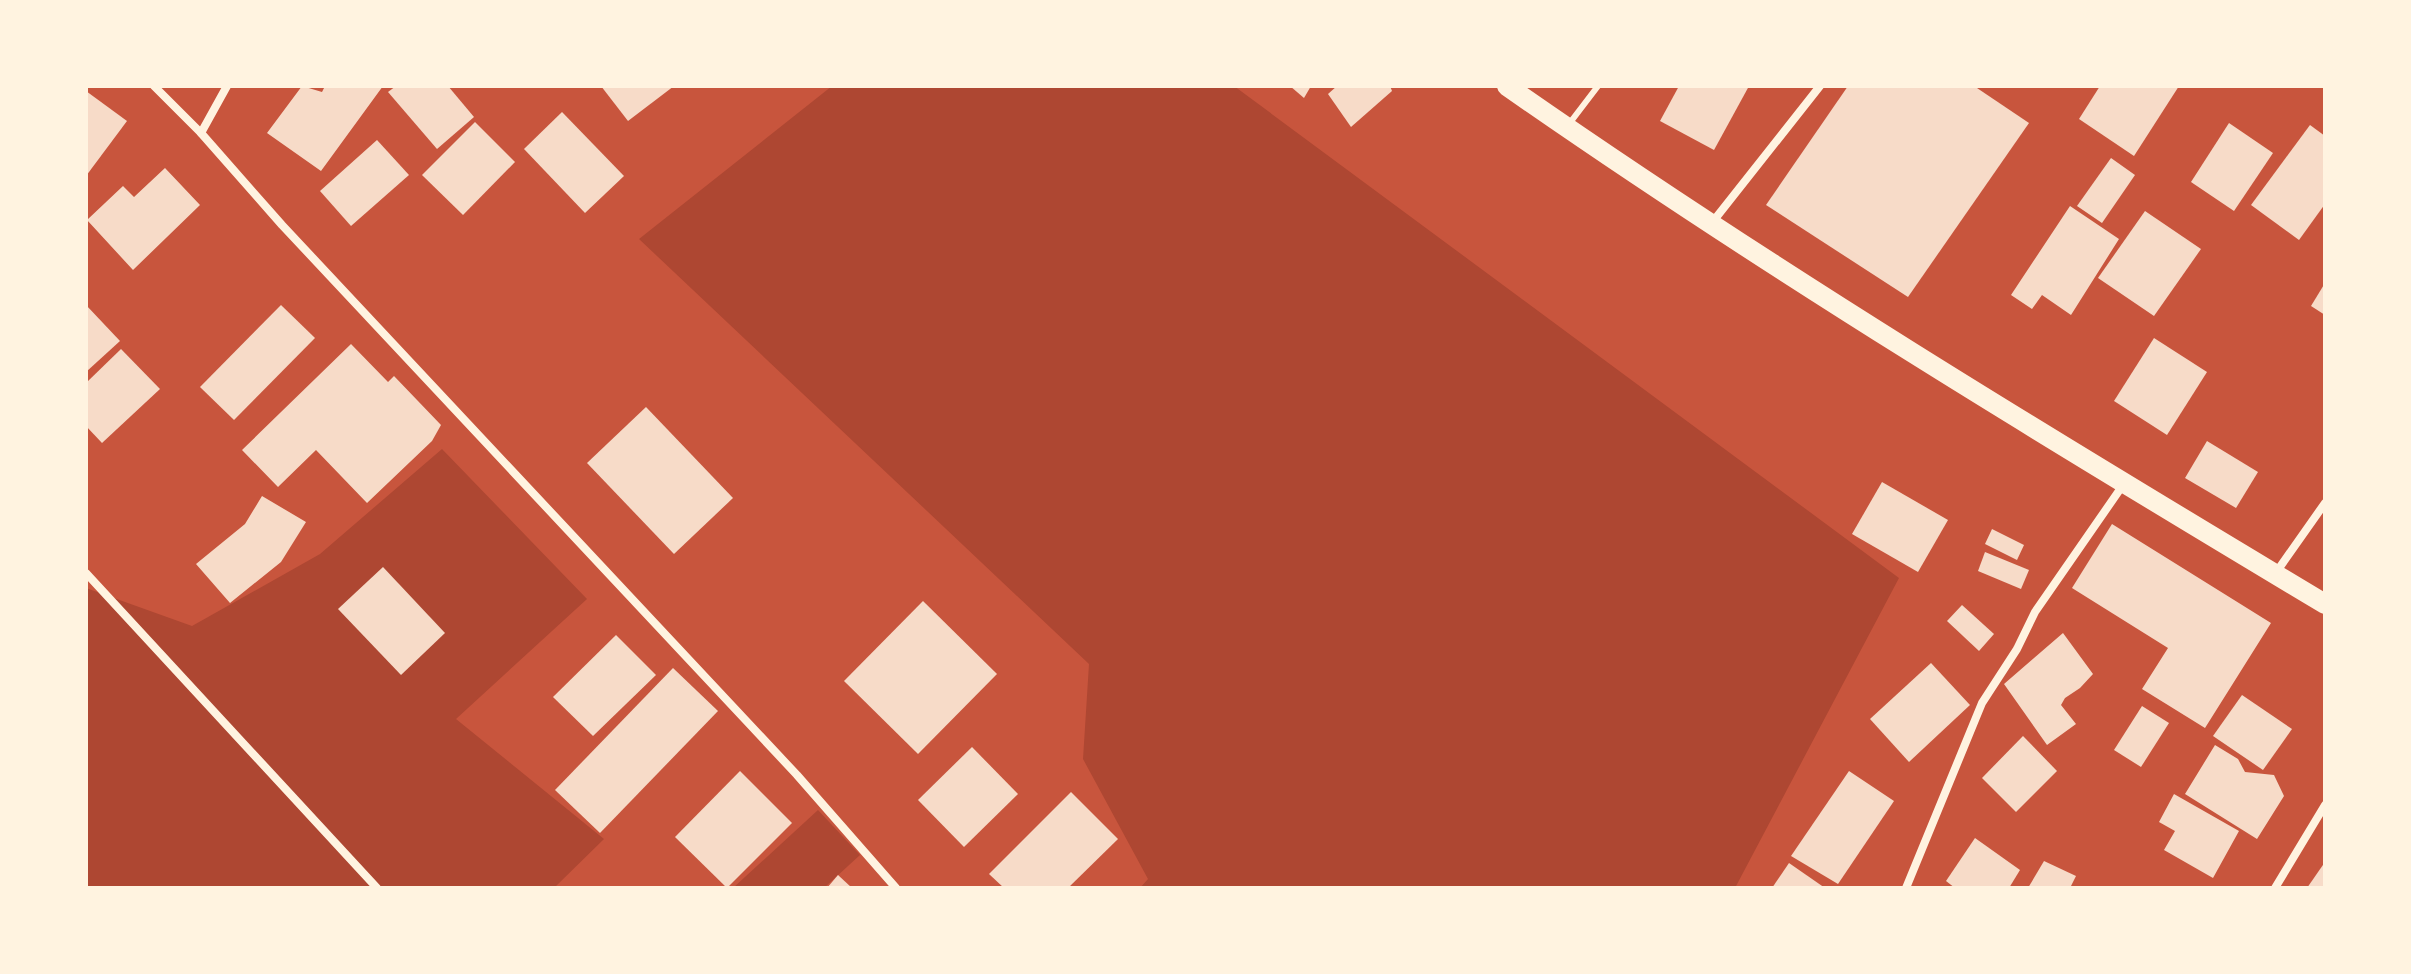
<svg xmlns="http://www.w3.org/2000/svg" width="2411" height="974" viewBox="0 0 2411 974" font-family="Montserrat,sans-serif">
  <rect width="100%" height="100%" fill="#c8553d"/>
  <g fill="#ae4732">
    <polygon points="832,86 1234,86 1899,578 1735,888 1140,888 1148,879 1083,759 1089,664 639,239"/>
    <polygon points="442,449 587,599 456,719 604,839 554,888 86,888 86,588 192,626 320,554"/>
    <polygon points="818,810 860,855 824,888 733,888"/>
  </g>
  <g fill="#f7dbc8">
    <polygon points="302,86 322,92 325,86 383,86 321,171 267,133"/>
    <polygon points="396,86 448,86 474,117 437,149 388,92"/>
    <polygon points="601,86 674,86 628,121"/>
    <polygon points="1290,86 1311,86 1304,98"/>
    <polygon points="1337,86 1390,86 1392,91 1351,127 1328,94"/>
    <polygon points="1679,86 1749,86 1714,150 1660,121"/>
    <polygon points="1848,86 1974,86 2029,123 1908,297 1766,205"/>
    <polygon points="2100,86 2179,86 2134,156 2079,119"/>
    <polygon points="86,91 127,121 86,176"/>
    <polygon points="562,112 624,176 585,213 524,149"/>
    <polygon points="475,122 515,162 463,215 422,175"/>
    <polygon points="2229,123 2273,153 2234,211 2191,182"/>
    <polygon points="2310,125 2325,136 2325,204 2299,240 2251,205"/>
    <polygon points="377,140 409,175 351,226 320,191"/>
    <polygon points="2111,158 2135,175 2102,223 2077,206"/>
    <polygon points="165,168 200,205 133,270 87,220 123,186 134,197"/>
    <polygon points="2070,206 2119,239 2071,315 2042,295 2032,309 2011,295"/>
    <polygon points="2145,211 2201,249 2154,316 2098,278"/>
    <polygon points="2325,283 2325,315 2311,306"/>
    <polygon points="86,305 120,341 86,372"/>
    <polygon points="281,305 315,338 234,420 200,387"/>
    <polygon points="2154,338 2207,372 2167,435 2114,401"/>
    <polygon points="351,344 388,382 394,376 441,425 432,441 367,503 316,450 278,487 242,450"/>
    <polygon points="121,349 160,389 102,443 86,426 86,383"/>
    <polygon points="646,407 733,498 674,554 587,463"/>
    <polygon points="2207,441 2258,472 2236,508 2185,478"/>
    <polygon points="1882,482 1948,520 1918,572 1852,534"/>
    <polygon points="262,496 306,522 281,562 230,603 196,564 245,524"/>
    <polygon points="2112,524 2271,623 2205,728 2142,689 2168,648 2072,588"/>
    <polygon points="1992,529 2024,545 2017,560 1985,544"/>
    <polygon points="1985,552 2029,570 2021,589 1978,571"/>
    <polygon points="383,567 445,633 401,675 338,609"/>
    <polygon points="923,601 997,674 918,754 844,681"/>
    <polygon points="1962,605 1994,634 1979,651 1947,621"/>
    <polygon points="2063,633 2093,674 2080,688 2065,698 2061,705 2076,724 2047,745 2004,684"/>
    <polygon points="616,635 656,675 593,736 553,697"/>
    <polygon points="1931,663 1970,705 1909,762 1870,719"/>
    <polygon points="673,668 718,711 600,833 555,790"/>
    <polygon points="2242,695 2292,729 2263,770 2213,736"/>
    <polygon points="2142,706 2169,723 2141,767 2114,750"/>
    <polygon points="2023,736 2057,771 2016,812 1982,778"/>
    <polygon points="2215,745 2238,759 2245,772 2274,775 2284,796 2257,839 2185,794"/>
    <polygon points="972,747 1018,794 964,847 918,800"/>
    <polygon points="740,771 792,823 727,888 675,837"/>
    <polygon points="1849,771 1894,801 1838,884 1791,856"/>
    <polygon points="1071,792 1118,839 1068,888 1004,888 989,874"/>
    <polygon points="2174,794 2239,831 2213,878 2164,850 2175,831 2159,822"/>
    <polygon points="1975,838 2020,870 2009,888 1955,888 1946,881"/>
    <polygon points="2044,861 2076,876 2070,888 2028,888"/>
    <polygon points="2325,862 2325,888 2307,888"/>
    <polygon points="1789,863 1825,888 1772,888"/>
    <polygon points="838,875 852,888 827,888"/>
  </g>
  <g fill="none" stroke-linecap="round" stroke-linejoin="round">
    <polyline stroke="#fff3e0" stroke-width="6" points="1569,124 1598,86"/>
    <g stroke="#fff3e0" stroke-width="8">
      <polyline points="154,86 201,133 282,225 797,775 896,888"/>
      <polyline points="201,133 227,86"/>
      <polyline points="1711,224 1820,86"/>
      <polyline points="86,573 377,888"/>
      <polyline points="2275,574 2325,503"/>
      <polyline points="1906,888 1982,703 2017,649 2035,612 2123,485"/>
      <polyline points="2275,888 2325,805"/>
    </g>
    <path stroke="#fff3e0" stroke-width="20" d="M 1507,86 C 1772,271 2048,438 2325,604"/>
  </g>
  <rect width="2411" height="974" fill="none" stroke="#fff3e0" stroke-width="176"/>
</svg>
